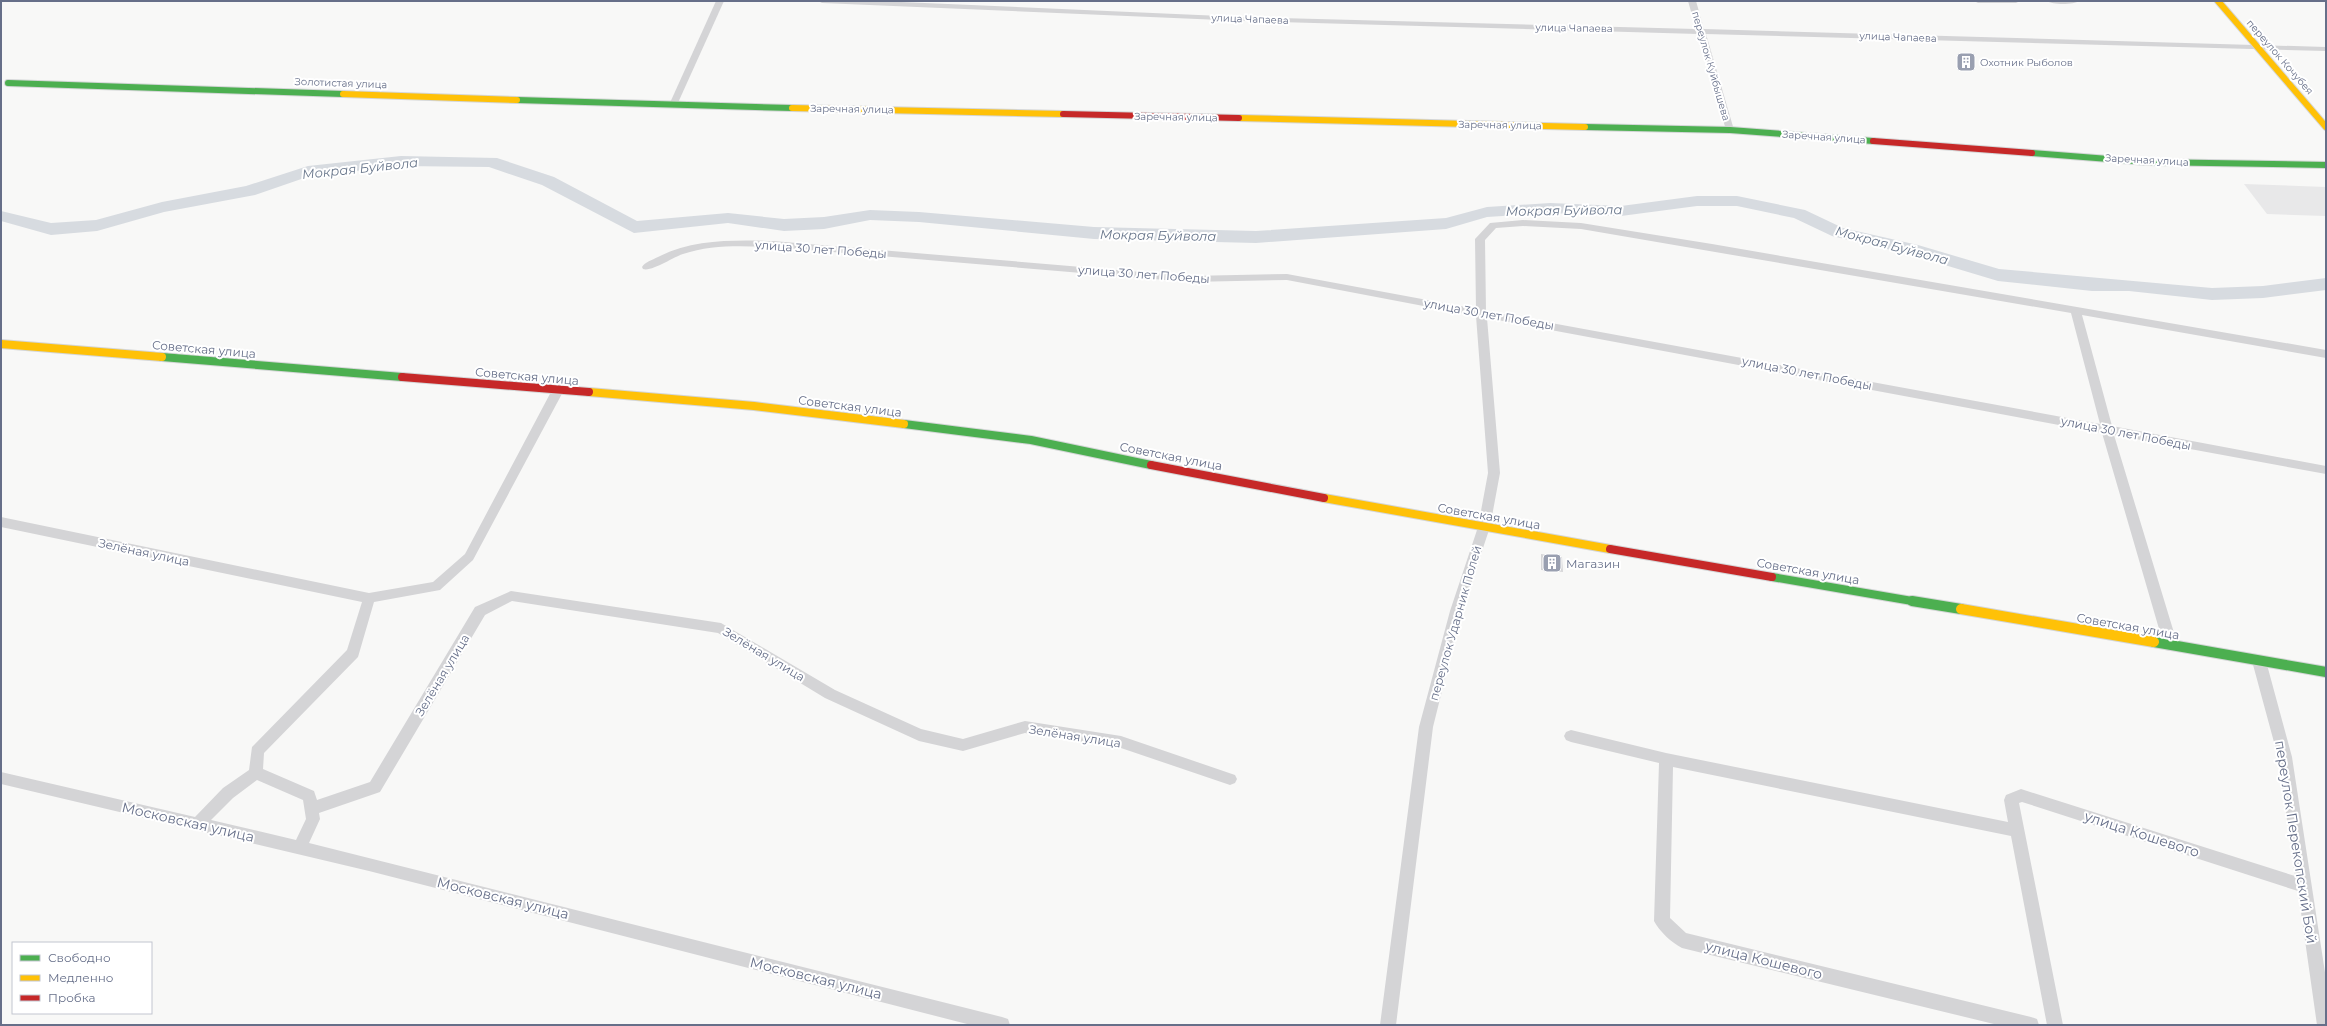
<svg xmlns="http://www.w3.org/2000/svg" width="2327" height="1026" viewBox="0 0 2327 1026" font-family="Montserrat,sans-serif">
  <rect width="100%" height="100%" fill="#f8f8f7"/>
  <polygon fill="#e8e8e9" points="2244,184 2326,187 2326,216 2267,214"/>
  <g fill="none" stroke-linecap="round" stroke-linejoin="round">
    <polygon fill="#d7dbe0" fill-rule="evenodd" points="401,156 497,158 554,177 637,221 728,213 784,219 824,217 870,210 919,212 1094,227 1256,231 1446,218 1487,207 1550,203 1621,206 1697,196 1737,196 1805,210 1843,228 1918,245 1999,269 2212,288 2263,286 2326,278 2326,290 2263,298 2212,300 2129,291 2092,291 1998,281 1908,254 1832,236 1794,218 1737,206 1697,206 1621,216 1550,213 1487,217 1446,229 1256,243 1094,239 919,222 870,220 824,229 784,231 728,223 634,233 542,185 489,167 401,166 310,176 255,195 164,212 97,231 51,235 1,221 1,211 51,223 96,220 162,202 246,186 308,166"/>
  </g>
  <polygon fill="#d6d6d8" points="1541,554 1562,557 1563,572 1541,570"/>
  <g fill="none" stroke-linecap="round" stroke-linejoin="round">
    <defs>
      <g id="fast-far2">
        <polyline points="8,83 343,94"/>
        <polyline points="517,100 792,108"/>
        <polyline points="1585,127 1730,130 1873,141"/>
        <polyline points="2032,153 2147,162 2326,165"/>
      </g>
      <g id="fast-far1">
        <polyline points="162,357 402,377"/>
        <polyline points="904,424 1031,440 1151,465"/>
        <polyline points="1772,577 1918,602"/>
      </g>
      <g id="fast">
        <polyline points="1912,601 1961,609"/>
        <polyline points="2154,642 2326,672"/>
      </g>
      <g id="slow-far2">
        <polyline points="2218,1 2326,127"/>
        <polyline points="343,94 517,100"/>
        <polyline points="792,108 1063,114"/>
        <polyline points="1239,118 1585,127"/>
      </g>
      <g id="slow-far1">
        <polyline points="1,344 162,357"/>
        <polyline points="589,392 754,406 904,424"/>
        <polyline points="1324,498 1610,549"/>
      </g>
      <polyline id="slow" points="1961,609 2154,642"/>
      <g id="jam-far1">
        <polyline points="1063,114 1239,118"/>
        <polyline points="1873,141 2032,153"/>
      </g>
      <g id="jam">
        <polyline points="402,377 589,392"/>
        <polyline points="1151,465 1324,498"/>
        <polyline points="1610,549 1772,577"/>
      </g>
    </defs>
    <use href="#fast-far2" stroke="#d4d6d7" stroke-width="8"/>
    <use href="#fast-far1" stroke="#d4d6d7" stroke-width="10"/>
    <use href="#fast" stroke="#d4d6d7" stroke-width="12"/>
    <use href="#slow-far2" stroke="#d4d6d7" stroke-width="8"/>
    <use href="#slow-far1" stroke="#d4d6d7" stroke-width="10"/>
    <use href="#slow" stroke="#d4d6d7" stroke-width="12"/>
    <use href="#jam-far1" stroke="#d4d6d7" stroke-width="8"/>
    <use href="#jam" stroke="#d4d6d7" stroke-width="10"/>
    <g fill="#d4d4d6" fill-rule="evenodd">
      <polygon points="716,1 724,1 677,105 670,107 669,105"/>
      <polygon points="818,1 878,1 1244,17 1696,29 1688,1 1696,1 1704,29 2326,47 2326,51 1706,34 1734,130 1730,133 1726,130 1698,34 1244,21 822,3"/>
      <polygon points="1974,1 2020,1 2016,3 1978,3"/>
      <path d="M 2047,1 L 2079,1 C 2074,5 2052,5 2047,1 Z"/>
      <path d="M 1523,220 L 1581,223 L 1712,244 L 2326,350 L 2326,358 L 2082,315 L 2112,426 L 2326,466 L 2326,474 L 2114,435 L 2178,646 L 2176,650 L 2171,651 L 2166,650 L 2164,646 L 2102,433 L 1487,318 L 1500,473 L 1490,527 L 1462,611 L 1433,727 L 1396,1025 L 1380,1025 L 1419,727 L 1450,611 L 1478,527 L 1488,473 L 1476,316 L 1287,280 L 1189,282 L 773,247 C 743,246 712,244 683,254 C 673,257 652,272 643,269 L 642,267 C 645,262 652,260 658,257 C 693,239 734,240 773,241 L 1189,276 L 1287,274 L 1476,309 L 1475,239 L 1490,223 ZM 1523,226 L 1581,229 L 2071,313 L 2100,424 L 1486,311 L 1485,240 L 1496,228 Z"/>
      <path d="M 558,386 L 564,390 L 473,560 L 440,590 L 374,602 L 358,657 L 264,753 L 263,769 L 314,791 L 317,800 L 370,782 L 475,607 L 511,591 L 721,623 L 835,690 L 921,729 L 963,739 L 1025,721 L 1121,736 L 1235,775 L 1237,779 L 1235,783 L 1230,785 L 1121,748 L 1025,733 L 963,751 L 919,741 L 825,698 L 718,633 L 512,601 L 485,615 L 380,792 L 319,813 L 320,819 L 309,843 L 1002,1017 L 1008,1019 L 1010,1025 L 971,1025 L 369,871 L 1,784 L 1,772 L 195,817 L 223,788 L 249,770 L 252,747 L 347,650 L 362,602 L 1,527 L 1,517 L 369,593 L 433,582 L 465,554 L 552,390 ZM 257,780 L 303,800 L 306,819 L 296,840 L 211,820 L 233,798 Z"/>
      <path d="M 2259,655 L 2264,657 L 2266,661 L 2292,757 L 2326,979 L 2326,1025 L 2317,1025 L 2298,891 L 2022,802 L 2019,803 L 2063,1025 L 2047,1025 L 2011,836 L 1673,767 L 1670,918 L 1686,933 L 2031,1017 L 2037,1019 L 2039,1025 L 1998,1025 L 1682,948 C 1672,943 1659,931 1654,921 L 1659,763 L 1571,742 L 1566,740 L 1564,736 L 1566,732 L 1571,730 L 1666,753 L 2008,822 L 2004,800 L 2006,795 L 2021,789 L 2295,876 L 2278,757 L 2252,661 L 2254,657 Z"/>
    </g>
    <use href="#fast-far2" stroke="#4caf50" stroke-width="6"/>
    <use href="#fast-far1" stroke="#4caf50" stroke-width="8"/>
    <use href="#fast" stroke="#4caf50" stroke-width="10"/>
    <use href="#slow-far2" stroke="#ffc107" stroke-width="6"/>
    <use href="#slow-far1" stroke="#ffc107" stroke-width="8"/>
    <use href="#slow" stroke="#ffc107" stroke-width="10"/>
    <use href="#jam-far1" stroke="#c62828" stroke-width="6"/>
    <use href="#jam" stroke="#c62828" stroke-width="8"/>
  </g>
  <defs>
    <symbol id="building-square" viewBox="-11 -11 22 22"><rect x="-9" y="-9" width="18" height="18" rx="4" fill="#999fb0" stroke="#fff"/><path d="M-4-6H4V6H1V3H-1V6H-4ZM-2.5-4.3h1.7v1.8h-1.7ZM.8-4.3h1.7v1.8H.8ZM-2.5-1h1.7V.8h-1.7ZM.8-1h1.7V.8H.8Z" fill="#fff"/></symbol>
  </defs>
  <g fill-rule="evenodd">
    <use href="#building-square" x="1955" y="51" width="22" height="22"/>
    <use href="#building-square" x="1541" y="552" width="22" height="22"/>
  </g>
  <g text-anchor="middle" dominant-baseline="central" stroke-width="4" stroke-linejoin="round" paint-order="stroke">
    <g font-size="10" fill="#666f89" stroke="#fff">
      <text transform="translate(1250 19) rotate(2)">улица Чапаева</text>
      <text transform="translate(1574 28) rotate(1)">улица Чапаева</text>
      <text transform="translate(1898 37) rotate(2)">улица Чапаева</text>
      <text transform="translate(2280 57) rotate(49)">переулок Кочубея</text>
      <text transform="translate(1711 66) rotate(74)">переулок Куйбышева</text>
      <text transform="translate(341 83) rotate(2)">Золотистая улица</text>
      <text transform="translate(852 109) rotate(1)">Заречная улица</text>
      <text transform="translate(1176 117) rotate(1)">Заречная улица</text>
      <text transform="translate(1500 125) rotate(1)">Заречная улица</text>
      <text transform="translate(1824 137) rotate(4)">Заречная улица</text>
      <text transform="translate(2147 160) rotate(3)">Заречная улица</text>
    </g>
    <g font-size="10" fill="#666f89" stroke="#fff" text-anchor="start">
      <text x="1980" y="62">Охотник Рыболов</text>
    </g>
    <g font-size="12" fill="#666f89" stroke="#fff">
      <text transform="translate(821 249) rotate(4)">улица 30 лет Победы</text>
      <text transform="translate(1144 274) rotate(4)">улица 30 лет Победы</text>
      <text transform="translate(1489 314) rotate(10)">улица 30 лет Победы</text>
      <text transform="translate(204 349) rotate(5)">Советская улица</text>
      <text transform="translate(1807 373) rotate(11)">улица 30 лет Победы</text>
      <text transform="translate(527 376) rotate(5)">Советская улица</text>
      <text transform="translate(850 406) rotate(7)">Советская улица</text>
      <text transform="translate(2126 433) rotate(11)">улица 30 лет Победы</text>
      <text transform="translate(1171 456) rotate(11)">Советская улица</text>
      <text transform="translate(1489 516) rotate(10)">Советская улица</text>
      <text transform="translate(144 552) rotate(12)">Зелёная улица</text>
      <text transform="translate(1808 571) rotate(10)">Советская улица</text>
      <text transform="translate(1455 623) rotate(-74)">переулок Ударник Полей</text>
      <text transform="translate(2128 626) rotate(10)">Советская улица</text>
      <text transform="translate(764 654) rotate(31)">Зелёная улица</text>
      <text transform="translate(442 675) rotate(-59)">Зелёная улица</text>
      <text transform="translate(1075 736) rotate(9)">Зелёная улица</text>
    </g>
    <g font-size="12" fill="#666f89" stroke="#fff" text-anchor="start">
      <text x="1566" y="563">Магазин</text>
    </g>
    <g font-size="13" font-style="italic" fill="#68768b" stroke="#fff">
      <text transform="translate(360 168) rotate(-6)">Мокрая Буйвола</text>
      <text transform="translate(1564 210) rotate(-1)">Мокрая Буйвола</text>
      <text transform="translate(1158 235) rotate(1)">Мокрая Буйвола</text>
      <text transform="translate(1892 245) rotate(15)">Мокрая Буйвола</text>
    </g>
    <g font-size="14" fill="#666f89" stroke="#fff">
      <text transform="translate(188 822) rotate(13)">Московская улица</text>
      <text transform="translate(2142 834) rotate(18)">улица Кошевого</text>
      <text transform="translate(2296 842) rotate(81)">переулок Перекопский Бой</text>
      <text transform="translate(503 898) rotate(14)">Московская улица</text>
      <text transform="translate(1764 960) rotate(14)">улица Кошевого</text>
      <text transform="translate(816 978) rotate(14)">Московская улица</text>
    </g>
  </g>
  <rect width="2327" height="1026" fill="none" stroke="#666f89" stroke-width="4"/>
  <rect x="12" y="942" width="140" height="72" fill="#ffffff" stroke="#c2c5d0"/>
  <rect x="20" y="955" width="20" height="6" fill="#4caf50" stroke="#c2c5d0"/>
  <text x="48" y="962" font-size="12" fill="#666f89">Свободно</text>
  <rect x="20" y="975" width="20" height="6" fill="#ffc107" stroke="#c2c5d0"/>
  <text x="48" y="982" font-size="12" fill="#666f89">Медленно</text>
  <rect x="20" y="995" width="20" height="6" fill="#c62828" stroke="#c2c5d0"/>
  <text x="48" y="1002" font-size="12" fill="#666f89">Пробка</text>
</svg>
